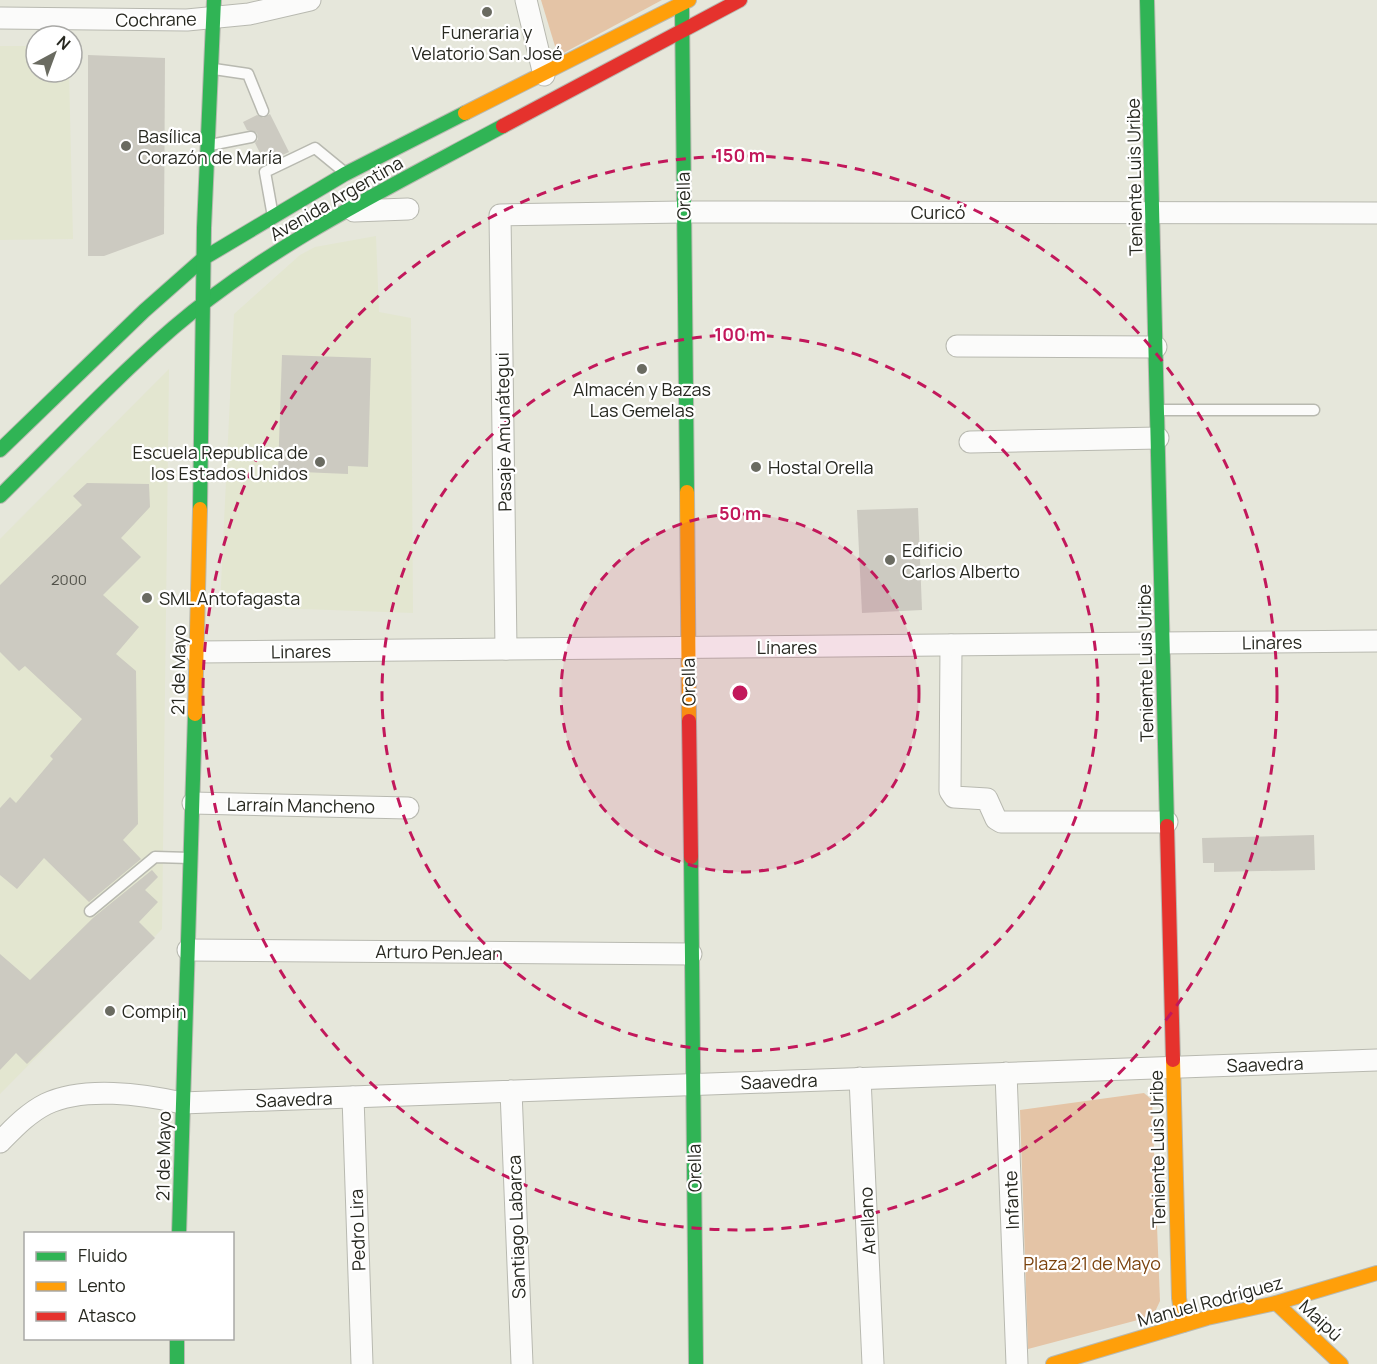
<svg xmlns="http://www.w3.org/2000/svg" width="1377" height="1364" viewBox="0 0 1377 1364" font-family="Manrope,sans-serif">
  <rect width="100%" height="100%" fill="#e6e7db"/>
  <g fill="#e3e6d0">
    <polygon points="0,46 36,46 36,72 69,72 73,239 0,240"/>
    <polygon points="376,236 379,312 411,318 413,613 220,606 234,314 300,255 315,247"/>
    <polygon points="169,369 162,929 0,1094 0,539"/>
  </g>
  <g fill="#e4c4a6">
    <polygon points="541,0 662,0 558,56"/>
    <polygon points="1144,1093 1152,1100 1160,1301 1153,1316 1028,1349 1020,1110"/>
  </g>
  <g fill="#cccac1">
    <polygon points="88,55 165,58 164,234 104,256 88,256"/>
    <polygon points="270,114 289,152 265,163 255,143 258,139 257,133 247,130 243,122 257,115 263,118"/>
    <polygon points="282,355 371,358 368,467 348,466 348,474 278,471"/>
    <polygon points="87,483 149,484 150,507 121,538 141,557 103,595 139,627 116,654 136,671 138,824 123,840 141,859 89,902 44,858 17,889 0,875 0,808 10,797 16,803 53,759 50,756 82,719 25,666 19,671 0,652 0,585 82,505 73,496"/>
    <polygon points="918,508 922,610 862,613 857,510"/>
    <polygon points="1314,835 1315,870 1214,872 1214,863 1203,863 1202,838"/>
    <polygon points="152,870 158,877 145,890 158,902 139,922 155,938 27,1064 16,1053 0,1070 0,954 30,980 94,917"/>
  </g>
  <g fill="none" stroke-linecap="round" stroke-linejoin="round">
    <defs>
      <g id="lane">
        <polyline points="214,69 248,74 263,111"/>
        <polyline points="210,145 251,137"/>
        <polyline points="272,211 265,172 315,148 343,171"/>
        <polyline points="1157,410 1314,410"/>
        <polyline points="90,911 155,857 190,858"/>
      </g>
      <g id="street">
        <polyline points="526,0 544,75"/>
        <polyline points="0,18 187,20 249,14 310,0"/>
        <polyline points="354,211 408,209"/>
        <polyline points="957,346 1156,347"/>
        <polyline points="970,442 1158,438"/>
        <polyline points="951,645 950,791 954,797 987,799 996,819 1001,822 1167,822"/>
        <polyline points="506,649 500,215 683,212 1377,213"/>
        <polyline points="196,652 1377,641"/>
        <polyline points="193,803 408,808"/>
        <polyline points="188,950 691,954"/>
        <polyline points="1006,1073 1017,1364"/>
        <polyline points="860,1078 873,1364"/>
        <polyline points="511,1091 522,1364"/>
        <polyline points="353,1097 362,1364"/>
        <path d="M 0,1142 C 14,1128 28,1113 46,1104 C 83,1086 143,1094 182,1103 L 1377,1060"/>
      </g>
      <g id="fast">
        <polyline points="1147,0 1167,826"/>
        <polyline points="682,8 687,492"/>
        <polyline points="0,450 144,311 204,258 345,174 465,113"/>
        <path d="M 0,496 C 56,441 114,379 173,328 C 271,244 390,187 503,126"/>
        <polyline points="200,509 204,228 214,0"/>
        <polyline points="691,857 696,1364"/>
        <polyline points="179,1234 195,714"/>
        <polyline points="177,1338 177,1364"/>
      </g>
      <g id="slow">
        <polyline points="465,113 689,0"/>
        <polyline points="687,492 689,721"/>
        <polyline points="195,714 200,509"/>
        <polyline points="1173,1060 1179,1298 1183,1325"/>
        <polyline points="1276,1303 1341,1364"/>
        <polyline points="1053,1364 1207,1318 1276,1303 1377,1273"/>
      </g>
      <g id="jam">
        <polyline points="503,126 740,0"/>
        <polyline points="689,721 691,857"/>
        <polyline points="1167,826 1173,1060"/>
      </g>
    </defs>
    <use href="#lane" stroke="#b8b9b0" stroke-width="13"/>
    <use href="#street" stroke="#b8b9b0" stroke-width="23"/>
    <use href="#fast" stroke="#b8b9b0" stroke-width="16"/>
    <use href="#slow" stroke="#b8b9b0" stroke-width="16"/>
    <use href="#jam" stroke="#b8b9b0" stroke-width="16"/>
    <use href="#lane" stroke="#fbfbfa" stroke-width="10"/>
    <use href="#street" stroke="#fbfbfa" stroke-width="21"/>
    <use href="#fast" stroke="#30b455" stroke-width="14"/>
    <use href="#slow" stroke="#ff9f0a" stroke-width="14"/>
    <use href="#jam" stroke="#e5322d" stroke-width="14"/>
  </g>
  <circle cx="740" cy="693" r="179" fill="#c2185b" fill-opacity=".12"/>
  <g fill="none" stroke="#c2185b" stroke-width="3" stroke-dasharray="10 8">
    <circle cx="740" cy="693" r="179"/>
    <circle cx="740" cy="693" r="358"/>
    <circle cx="740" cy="693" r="537"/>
  </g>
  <g fill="#6a6b61" stroke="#fff" stroke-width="2">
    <circle cx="487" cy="12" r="6"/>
    <circle cx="126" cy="146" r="6"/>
    <circle cx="642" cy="369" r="6"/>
    <circle cx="320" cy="462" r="6"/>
    <circle cx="756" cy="467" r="6"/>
    <circle cx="890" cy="560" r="6"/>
    <circle cx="147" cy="598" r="6"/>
    <circle cx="110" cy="1011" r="6"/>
  </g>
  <g text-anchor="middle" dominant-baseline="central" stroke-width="4.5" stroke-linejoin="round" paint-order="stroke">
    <g font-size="15" fill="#505048">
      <text x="69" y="579">2000</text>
    </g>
    <g font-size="18" fill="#272820" stroke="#fff">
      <text transform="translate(156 19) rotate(-1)">Cochrane</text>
      <text transform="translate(1134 177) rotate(-91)">Teniente Luis Uribe</text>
      <text transform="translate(683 196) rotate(-91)">Orella</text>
      <text transform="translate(336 198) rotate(-30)">Avenida Argentina</text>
      <text x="938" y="212">Curicó</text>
      <text transform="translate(503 432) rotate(-91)">Pasaje Amunátegui</text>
      <text transform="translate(1272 642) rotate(-1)">Linares</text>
      <text x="787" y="647">Linares</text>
      <text transform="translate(301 651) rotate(-1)">Linares</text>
      <text transform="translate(1145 663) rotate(-91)">Teniente Luis Uribe</text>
      <text transform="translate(178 670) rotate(-89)">21 de Mayo</text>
      <text transform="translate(688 682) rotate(-91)">Orella</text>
      <text transform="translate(301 805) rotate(1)">Larraín Mancheno</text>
      <text transform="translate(439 952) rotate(1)">Arturo PenJean</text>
      <text transform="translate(1265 1064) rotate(-2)">Saavedra</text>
      <text transform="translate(779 1081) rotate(-2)">Saavedra</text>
      <text transform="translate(294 1099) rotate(-2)">Saavedra</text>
      <text transform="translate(1157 1149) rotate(-91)">Teniente Luis Uribe</text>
      <text transform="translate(163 1156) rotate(-89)">21 de Mayo</text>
      <text transform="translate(694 1168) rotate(-91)">Orella</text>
      <text transform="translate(1011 1200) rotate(-92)">Infante</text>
      <text transform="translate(867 1221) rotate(-93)">Arellano</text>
      <text transform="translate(516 1227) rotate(-92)">Santiago Labarca</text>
      <text transform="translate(357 1230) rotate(-92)">Pedro Lira</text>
      <text transform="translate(1210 1301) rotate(-15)">Manuel Rodríguez</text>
      <text transform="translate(1321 1320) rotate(43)">Maipú</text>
    </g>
    <g font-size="18" fill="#272820" stroke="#fff" text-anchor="start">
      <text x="487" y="32" text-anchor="middle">Funeraria y<tspan x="487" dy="21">Velatorio San José</tspan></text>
      <text x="138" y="136">Basílica<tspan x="138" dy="21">Corazón de María</tspan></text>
      <text x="642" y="389" text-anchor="middle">Almacén y Bazas<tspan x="642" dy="21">Las Gemelas</tspan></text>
      <text x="308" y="452" text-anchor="end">Escuela Republica de<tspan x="308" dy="21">los Estados Unidos</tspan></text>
      <text x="768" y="467">Hostal Orella</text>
      <text x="902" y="550">Edificio<tspan x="902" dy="21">Carlos Alberto</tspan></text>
      <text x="159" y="598">SML Antofagasta</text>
      <text x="122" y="1011">Compin</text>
    </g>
    <g font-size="18" fill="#7b430e" stroke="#fff">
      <text x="1092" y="1263">Plaza 21 de Mayo</text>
    </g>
  </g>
  <circle cx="740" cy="693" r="9" fill="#c2185b" stroke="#fff" stroke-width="3"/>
  <g font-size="18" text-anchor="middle" font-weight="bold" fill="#c2185b" stroke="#fff" stroke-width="4.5" stroke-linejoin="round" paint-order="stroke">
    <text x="740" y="162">150 m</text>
    <text x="740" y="341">100 m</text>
    <text x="740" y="520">50 m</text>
  </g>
  <rect x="24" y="1232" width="210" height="108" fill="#ffffff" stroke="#a9a9a6" stroke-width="1.5"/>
  <rect x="36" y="1252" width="30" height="9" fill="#30b455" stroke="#a9a9a6" stroke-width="1.5"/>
  <text x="78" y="1262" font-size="18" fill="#272820">Fluido</text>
  <rect x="36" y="1282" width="30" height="9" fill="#ff9f0a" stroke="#a9a9a6" stroke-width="1.5"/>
  <text x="78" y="1292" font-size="18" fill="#272820">Lento</text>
  <rect x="36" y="1312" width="30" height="9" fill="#e5322d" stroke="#a9a9a6" stroke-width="1.5"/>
  <text x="78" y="1322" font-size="18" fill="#272820">Atasco</text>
  <g transform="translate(54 54) rotate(41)"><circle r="28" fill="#ffffff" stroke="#a9a9a6" stroke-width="1.5"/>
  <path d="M0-4.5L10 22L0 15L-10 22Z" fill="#6a6b61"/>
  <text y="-9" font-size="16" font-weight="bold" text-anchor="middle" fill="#272820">N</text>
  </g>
</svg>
